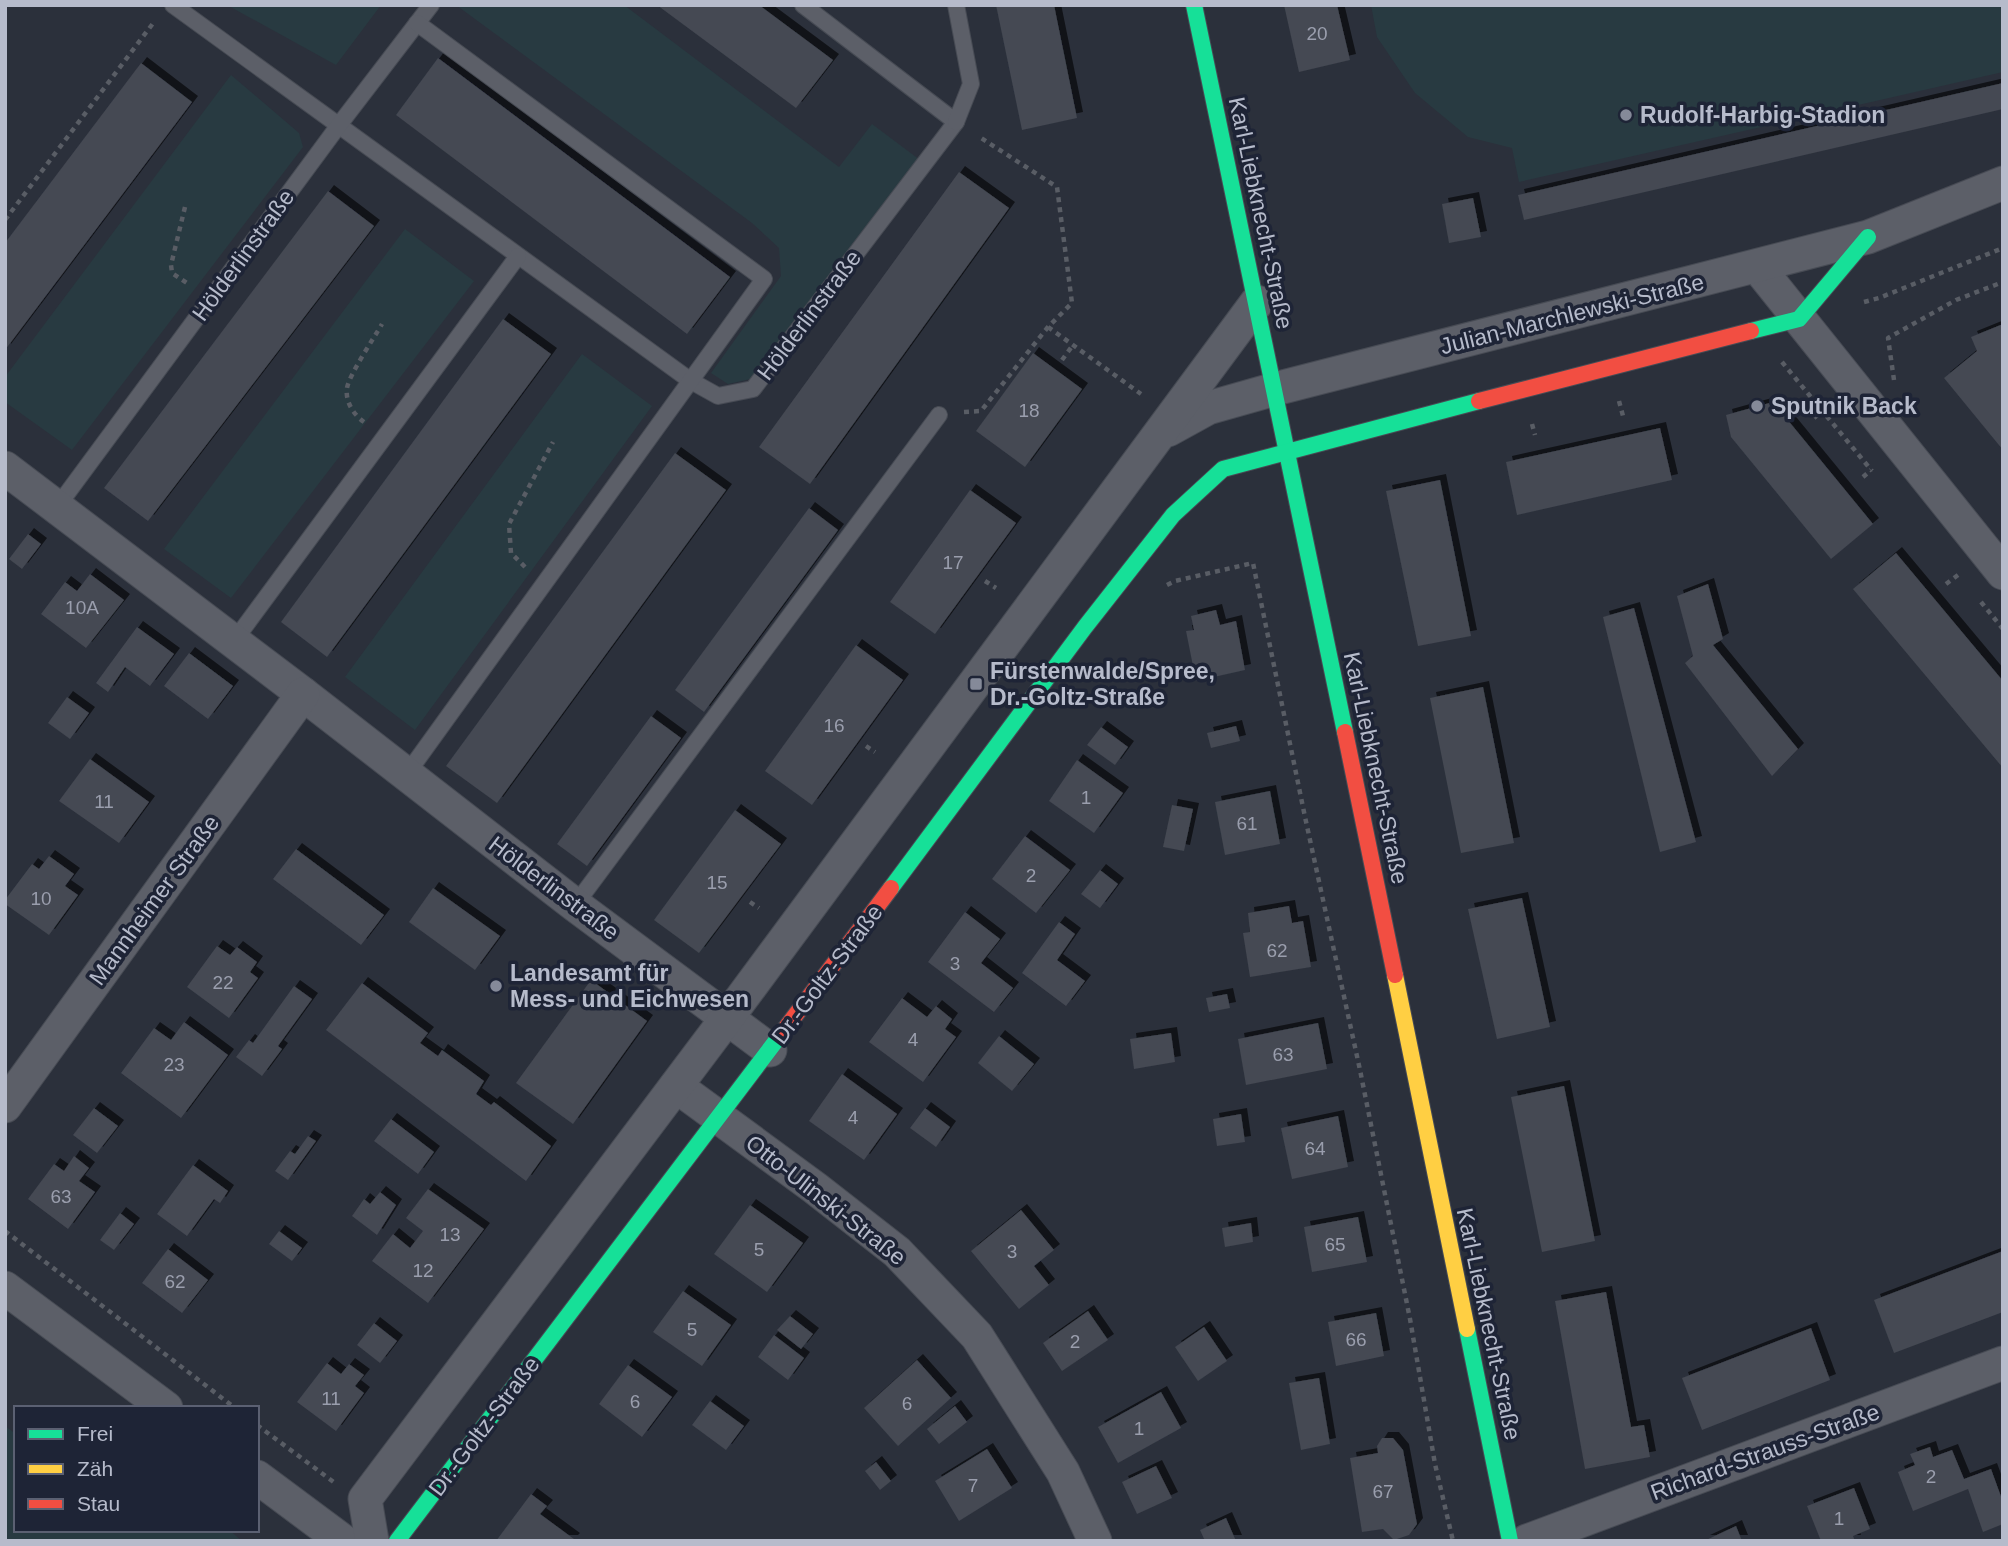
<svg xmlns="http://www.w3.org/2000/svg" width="2008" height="1546" viewBox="0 0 2008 1546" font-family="Helvetica,sans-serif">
  <defs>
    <filter id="shadow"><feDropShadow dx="6" dy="-6" stdDeviation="0" flood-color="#0009"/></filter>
  </defs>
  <rect width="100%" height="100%" fill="#2b303b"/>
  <g fill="#283a41">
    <polygon points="227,5 381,5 336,65"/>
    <polygon points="456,5 624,5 839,167 872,124 920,160 755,378 728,384 711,373 781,276 779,248 752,223"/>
    <polygon points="1371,5 2003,5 2003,72 1519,182 1512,148 1468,137 1415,93 1377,37"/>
    <polygon points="231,75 299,133 303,147 72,450 5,402 5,377"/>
    <polygon points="405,229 474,281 231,598 164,549"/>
    <polygon points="582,354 652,406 415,730 345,677"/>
    <polygon points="5,1426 16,1434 16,1530 229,1530 242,1541 5,1541"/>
  </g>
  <g fill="#444852" filter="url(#shadow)">
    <polygon points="657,5 759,5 833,60 796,108"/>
    <polygon points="996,5 1054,5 1077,118 1022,130"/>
    <polygon points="1284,5 1337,5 1350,60 1299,72"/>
    <polygon points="438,58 730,277 687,334 396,115"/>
    <polygon points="141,63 192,102 5,350 5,243"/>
    <polygon points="2003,83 2003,109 1524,220 1518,195"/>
    <polygon points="959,172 1009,208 810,484 759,447"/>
    <polygon points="328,191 374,226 148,521 104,488"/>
    <polygon points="1473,198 1481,237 1449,243 1442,204"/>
    <polygon points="503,319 551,354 327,657 281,622"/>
    <polygon points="2003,324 2003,450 1944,378 1977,351 1971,337"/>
    <polygon points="1033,353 1082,389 1025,467 976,431"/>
    <polygon points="1773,402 1873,524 1831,559 1731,437 1726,415"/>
    <polygon points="1660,428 1672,480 1517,515 1506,462"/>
    <polygon points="675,453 726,490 497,803 446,766"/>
    <polygon points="1440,480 1471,636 1418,646 1386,491"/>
    <polygon points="970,490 1016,523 935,634 890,602"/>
    <polygon points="809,508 838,530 704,712 675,690"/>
    <polygon points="28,534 41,544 22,569 9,559"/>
    <polygon points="1896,553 2003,681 2003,768 1853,589"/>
    <polygon points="90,574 124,600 86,648 41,614 65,582 77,591"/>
    <polygon points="1708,584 1723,639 1713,645 1798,749 1772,776 1685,663 1693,656 1677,596"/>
    <polygon points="1634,608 1696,842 1660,852 1603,617"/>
    <polygon points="1216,610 1220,625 1236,621 1245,670 1196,681 1186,631 1194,630 1191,616"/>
    <polygon points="137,627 174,654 150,686 125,667 108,692 96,683"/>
    <polygon points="856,645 903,680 812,805 765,771"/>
    <polygon points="189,653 233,686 208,719 164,686"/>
    <polygon points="1483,687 1514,843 1461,853 1430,698"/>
    <polygon points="67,697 89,713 70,739 48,723"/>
    <polygon points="651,716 681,738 587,866 557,844"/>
    <polygon points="1236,726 1240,741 1211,748 1207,733"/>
    <polygon points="1101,727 1128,747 1115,765 1087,745"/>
    <polygon points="90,759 149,802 119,843 59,801"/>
    <polygon points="1077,760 1123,793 1094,833 1049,801"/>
    <polygon points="1270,791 1280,844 1225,855 1215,802"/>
    <polygon points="1172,805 1193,809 1184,851 1163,847"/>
    <polygon points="735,810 781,844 699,953 654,920"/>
    <polygon points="1025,836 1070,870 1036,913 992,879"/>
    <polygon points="296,849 384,915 361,945 273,879"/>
    <polygon points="49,856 74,874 65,886 78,895 49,935 5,904 5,900 32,864 39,869"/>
    <polygon points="1100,870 1118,884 1100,908 1081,894"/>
    <polygon points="433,888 500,936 475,970 409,922"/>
    <polygon points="1522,898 1550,1027 1497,1039 1468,909"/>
    <polygon points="1289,906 1292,923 1303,921 1311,967 1250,977 1243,933 1250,932 1248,913"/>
    <polygon points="965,912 1000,939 981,963 1013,988 994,1012 928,962"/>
    <polygon points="1059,922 1075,934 1057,960 1085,981 1066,1006 1022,973"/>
    <polygon points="217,946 230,955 237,947 257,962 250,972 258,978 229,1018 187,987"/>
    <polygon points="591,980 647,1021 573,1124 516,1083"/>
    <polygon points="362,983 428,1033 420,1043 438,1056 442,1050 484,1081 476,1094 491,1105 494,1102 551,1146 526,1181 326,1030"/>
    <polygon points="294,986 312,999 278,1046 282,1049 262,1076 236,1057 249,1040 253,1043"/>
    <polygon points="1227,994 1230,1008 1209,1012 1206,998"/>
    <polygon points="902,998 927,1017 936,1006 952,1019 945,1029 956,1037 923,1082 869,1042"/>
    <polygon points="184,1022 228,1055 181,1118 121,1073 154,1028 171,1040"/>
    <polygon points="1318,1023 1327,1069 1246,1085 1238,1039"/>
    <polygon points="1171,1033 1175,1062 1134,1069 1130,1039"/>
    <polygon points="999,1036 1034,1064 1012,1091 978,1063"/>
    <polygon points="842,1074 897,1114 864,1160 809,1121"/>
    <polygon points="1564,1086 1595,1241 1542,1252 1511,1097"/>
    <polygon points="94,1108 118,1126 97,1153 73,1135"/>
    <polygon points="925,1108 950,1127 936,1147 910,1128"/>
    <polygon points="1241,1114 1245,1142 1217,1146 1213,1119"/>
    <polygon points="1338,1116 1348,1167 1292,1179 1281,1128"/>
    <polygon points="391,1119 434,1152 418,1174 374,1141"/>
    <polygon points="308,1136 316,1141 288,1180 275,1171 290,1151 295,1154"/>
    <polygon points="74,1156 89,1168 79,1181 95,1192 68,1229 28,1199 54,1164 64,1171"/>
    <polygon points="193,1165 228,1191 220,1203 214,1199 187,1236 157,1214"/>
    <polygon points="428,1189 484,1229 428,1303 372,1261 393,1234 410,1248 423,1231 406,1218"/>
    <polygon points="380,1192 396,1205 377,1235 352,1216 364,1199 370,1204"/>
    <polygon points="750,1205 803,1243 767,1292 714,1254"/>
    <polygon points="1021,1210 1054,1250 1034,1266 1049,1285 1019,1309 971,1251"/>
    <polygon points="120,1213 134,1224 114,1250 100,1240"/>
    <polygon points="1358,1217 1367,1262 1312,1272 1304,1227"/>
    <polygon points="1251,1223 1253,1242 1225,1247 1222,1228"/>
    <polygon points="279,1231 302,1248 292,1261 269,1244"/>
    <polygon points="168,1249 208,1280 182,1313 142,1283"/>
    <polygon points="2003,1251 2003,1312 1894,1353 1874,1300"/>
    <polygon points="683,1291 731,1325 702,1366 653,1332"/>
    <polygon points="1606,1292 1631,1427 1644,1425 1650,1457 1585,1469 1555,1301"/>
    <polygon points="1088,1311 1108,1340 1062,1371 1043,1343"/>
    <polygon points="1376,1313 1384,1356 1336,1366 1328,1322"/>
    <polygon points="790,1316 813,1334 801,1349 777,1330"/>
    <polygon points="374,1323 397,1341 380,1363 357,1345"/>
    <polygon points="1204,1327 1227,1361 1198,1381 1175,1347"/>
    <polygon points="1811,1328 1830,1380 1702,1430 1682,1378"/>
    <polygon points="774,1335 804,1358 788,1380 758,1357"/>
    <polygon points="917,1360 951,1398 898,1446 864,1408"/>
    <polygon points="327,1363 341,1374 349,1364 364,1375 355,1386 364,1393 336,1431 297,1402"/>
    <polygon points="628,1365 672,1397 642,1437 599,1404"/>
    <polygon points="1319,1378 1330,1444 1301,1450 1289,1383"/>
    <polygon points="1161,1392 1181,1428 1118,1463 1098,1427"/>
    <polygon points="710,1401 744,1426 726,1450 692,1425"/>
    <polygon points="955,1406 967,1422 939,1444 927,1429"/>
    <polygon points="1382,1438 1393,1438 1403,1450 1417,1524 1409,1535 1394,1540 1383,1529 1362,1532 1350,1458 1378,1453 1377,1446"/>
    <polygon points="1930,1447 1933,1457 1952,1450 1964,1479 1991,1469 2003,1502 2003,1524 1983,1532 1968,1489 1913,1511 1898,1472 1915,1465 1910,1454"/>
    <polygon points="987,1449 1012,1488 959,1521 935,1481"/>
    <polygon points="876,1462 891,1481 880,1490 865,1471"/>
    <polygon points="1156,1466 1172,1498 1137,1514 1122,1482"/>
    <polygon points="1854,1488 1870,1529 1853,1536 1855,1541 1821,1541 1807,1506"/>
    <polygon points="531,1494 547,1506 540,1514 574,1539 572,1541 496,1541"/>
    <polygon points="1226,1518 1236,1541 1205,1541 1200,1530"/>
    <polygon points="1736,1526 1742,1541 1704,1541"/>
  </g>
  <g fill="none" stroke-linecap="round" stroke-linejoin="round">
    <defs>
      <g id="lane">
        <polyline points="173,5 691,381 718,396 753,389 956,122 803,5"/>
        <polyline points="956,5 971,84 956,122"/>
        <polyline points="57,507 339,125 431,5"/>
        <polyline points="234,641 518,256"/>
        <polyline points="406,775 764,279 417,23"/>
        <polyline points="575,905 939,415"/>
      </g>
      <g id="street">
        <polyline points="1757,266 2003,573"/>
        <polyline points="1168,430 1208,408 1275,389 1868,237 2003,183"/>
        <polyline points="5,468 303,694 575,905 770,1050"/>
        <polyline points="676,1086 815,1188 897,1252 977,1336 1063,1472 1095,1541"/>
        <polyline points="5,1106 303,694"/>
        <polyline points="5,1288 166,1408"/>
        <polyline points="257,1477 343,1541"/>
        <polyline points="372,1541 365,1499 727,1018 1257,302"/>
        <polyline points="1527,1541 2003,1363"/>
      </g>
      <g id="fast">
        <polyline points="1194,5 1345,732"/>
        <polyline points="1751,331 1799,319 1868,237"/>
        <polyline points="891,888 1085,627 1173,515 1223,469 1479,401"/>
        <polyline points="1467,1329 1510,1541"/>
        <polyline points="397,1541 785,1029"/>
      </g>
      <polyline id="slow" points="1395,975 1467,1329"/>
      <g id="jam">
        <polyline points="1479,401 1751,331"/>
        <polyline points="1345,732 1395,975"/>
        <polyline points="785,1029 891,888"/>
      </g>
    </defs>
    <use href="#lane" stroke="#474b54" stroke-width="18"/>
    <use href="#street" stroke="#474b54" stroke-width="35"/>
    <use href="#fast" stroke="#474b54" stroke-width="18"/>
    <use href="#slow" stroke="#474b54" stroke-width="18"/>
    <use href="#jam" stroke="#474b54" stroke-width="18"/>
    <g stroke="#595d65" stroke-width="4.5" stroke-dasharray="5 5" stroke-linecap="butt">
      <polyline points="185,207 171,265 172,273 190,285"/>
      <polyline points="5,220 154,22"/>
      <polyline points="1864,302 1879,298 2003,248"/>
      <polyline points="1048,327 1141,394"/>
      <polyline points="1062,360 1073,345"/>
      <polyline points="1782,362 1872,471"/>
      <polyline points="1894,380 1888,338 1956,300 2003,282"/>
      <polyline points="1619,401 1623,416"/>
      <polyline points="964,412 981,411 1048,327 1072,303 1057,187 978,136"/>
      <polyline points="1814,418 1822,411"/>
      <path d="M 364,422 C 354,415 345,402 347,388 C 349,375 374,338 382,324"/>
      <polyline points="1532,424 1535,435"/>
      <polyline points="1863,477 1871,470"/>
      <polyline points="525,567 511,553 509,524 553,442"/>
      <polyline points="985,581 996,588"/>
      <polyline points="1946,584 1958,575"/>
      <polyline points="1167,585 1175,581 1253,563 1305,817 1360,1070 1410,1319 1435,1464 1453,1541"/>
      <polyline points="1981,602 2003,629"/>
      <polyline points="866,746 875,752"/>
      <polyline points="750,902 759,908"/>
      <polyline points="5,1231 235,1408"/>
      <polyline points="257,1425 335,1483"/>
    </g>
    <use href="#lane" stroke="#5c5f68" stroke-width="16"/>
    <use href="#street" stroke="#5c5f68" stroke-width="33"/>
    <use href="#fast" stroke="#16e098" stroke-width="16"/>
    <use href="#slow" stroke="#ffcf43" stroke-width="16"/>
    <use href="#jam" stroke="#f24e42" stroke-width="16"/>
  </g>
  <g fill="#858a99" stroke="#1e2436" stroke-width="2.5">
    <circle cx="1626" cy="115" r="7"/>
    <circle cx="1757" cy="406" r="7"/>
    <rect x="969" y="677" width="14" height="14" rx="3.5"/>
    <circle cx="496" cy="986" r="7"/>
  </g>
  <g text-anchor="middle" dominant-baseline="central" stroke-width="7" stroke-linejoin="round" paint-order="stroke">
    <g font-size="19" fill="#9a9ead">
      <text x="1317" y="33">20</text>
      <text x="1029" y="410">18</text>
      <text x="953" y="562">17</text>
      <text x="82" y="607">10A</text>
      <text x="834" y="725">16</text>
      <text x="1086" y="797">1</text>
      <text x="104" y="801">11</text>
      <text x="1247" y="823">61</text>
      <text x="1031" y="875">2</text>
      <text x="717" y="882">15</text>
      <text x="41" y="898">10</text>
      <text x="1277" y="950">62</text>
      <text x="955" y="963">3</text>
      <text x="223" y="982">22</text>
      <text x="913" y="1039">4</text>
      <text x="1283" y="1054">63</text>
      <text x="174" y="1064">23</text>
      <text x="853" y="1117">4</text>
      <text x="1315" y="1148">64</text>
      <text x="61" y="1196">63</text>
      <text x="450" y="1234">13</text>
      <text x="1335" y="1244">65</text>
      <text x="759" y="1249">5</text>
      <text x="1012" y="1251">3</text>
      <text x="423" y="1270">12</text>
      <text x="175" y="1281">62</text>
      <text x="692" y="1329">5</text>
      <text x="1356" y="1339">66</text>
      <text x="1075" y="1341">2</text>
      <text x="331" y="1398">11</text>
      <text x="635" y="1401">6</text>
      <text x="907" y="1403">6</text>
      <text x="1139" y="1428">1</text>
      <text x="1931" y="1476">2</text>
      <text x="973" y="1485">7</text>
      <text x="1383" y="1491">67</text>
      <text x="1839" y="1518">1</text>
    </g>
    <g font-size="23" font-weight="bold" fill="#b6bbcb" stroke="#1e2436" text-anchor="start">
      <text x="1640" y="115">Rudolf-Harbig-Stadion</text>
      <text x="1771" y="406">Sputnik Back</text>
      <text x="990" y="671">Fürstenwalde/Spree,<tspan x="990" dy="26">Dr.-Goltz-Straße</tspan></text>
      <text x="510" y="973">Landesamt für<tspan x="510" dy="26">Mess- und Eichwesen</tspan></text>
    </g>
    <g font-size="23" fill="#b6bbcb" stroke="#1e2436">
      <text transform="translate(1261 213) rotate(78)">Karl-Liebknecht-Straße</text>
      <text transform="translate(243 255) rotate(-54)">Hölderlinstraße</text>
      <text transform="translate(1572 314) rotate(-14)">Julian-Marchlewski-Straße</text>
      <text transform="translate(809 315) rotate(-53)">Hölderlinstraße</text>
      <text transform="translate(1376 768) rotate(78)">Karl-Liebknecht-Straße</text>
      <text transform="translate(554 888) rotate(37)">Hölderlinstraße</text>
      <text transform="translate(154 900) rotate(-54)">Mannheimer Straße</text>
      <text transform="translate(827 974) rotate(-53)">Dr.-Goltz-Straße</text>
      <text transform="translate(826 1200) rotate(38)">Otto-Ulinski-Straße</text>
      <text transform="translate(1489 1324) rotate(78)">Karl-Liebknecht-Straße</text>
      <text transform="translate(484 1426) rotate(-53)">Dr.-Goltz-Straße</text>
      <text transform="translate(1765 1452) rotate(-20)">Richard-Strauss-Straße</text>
    </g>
  </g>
  <rect width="2008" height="1546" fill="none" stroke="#b6bbcb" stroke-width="14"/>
  <rect x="14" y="1406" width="245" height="126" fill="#1e2436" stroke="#5b6072" stroke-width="2"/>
  <rect x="28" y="1429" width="35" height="10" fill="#16e098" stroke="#5b6072" stroke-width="2"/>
  <text x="77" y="1441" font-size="21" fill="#b6bbcb">Frei</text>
  <rect x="28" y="1464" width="35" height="10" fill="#ffcf43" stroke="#5b6072" stroke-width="2"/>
  <text x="77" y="1476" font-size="21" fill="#b6bbcb">Zäh</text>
  <rect x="28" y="1499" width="35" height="10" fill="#f24e42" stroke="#5b6072" stroke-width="2"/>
  <text x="77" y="1511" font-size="21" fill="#b6bbcb">Stau</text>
</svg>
